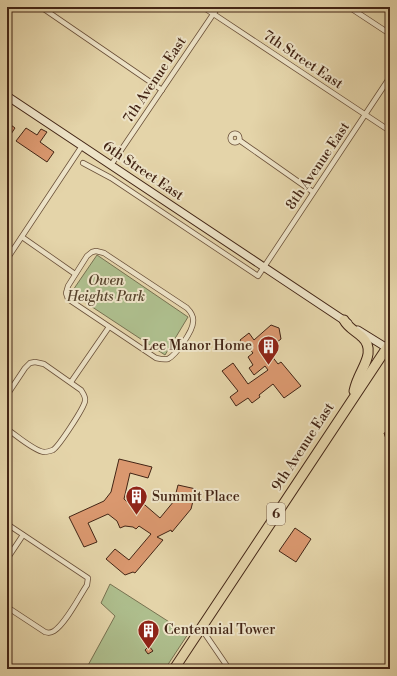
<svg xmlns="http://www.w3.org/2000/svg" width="397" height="676" viewBox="0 0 397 676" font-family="'Libre Bodoni',serif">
  <rect width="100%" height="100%" fill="#e4d4a9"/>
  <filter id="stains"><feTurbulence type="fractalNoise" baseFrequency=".005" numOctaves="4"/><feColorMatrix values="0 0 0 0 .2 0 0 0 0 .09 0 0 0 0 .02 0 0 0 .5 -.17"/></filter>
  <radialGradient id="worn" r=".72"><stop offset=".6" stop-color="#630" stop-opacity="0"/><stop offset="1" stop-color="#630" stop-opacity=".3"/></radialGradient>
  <g fill="#aebe8d" stroke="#787251">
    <polygon points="97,255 188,317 165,355 71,293"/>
    <polygon points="110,584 188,634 165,669 86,669 115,616 101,603"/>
  </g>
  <g fill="#da986f" stroke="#432515">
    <polygon points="7,122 15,128 7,140"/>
    <polygon points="26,128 37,135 41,129 47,132 40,142 54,152 47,162 16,141"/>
    <polygon points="271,325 279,328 281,339 267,350 278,364 281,362 301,386 284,398 273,384 259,395 260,397 252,403 248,398 236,406 230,397 238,391 222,371 233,363 248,384 268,370 265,366 254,375 249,368 253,365 248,357 253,353 248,347 245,348 240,340 249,333 254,340"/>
    <polygon points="390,432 390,446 388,445 384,433"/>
    <polygon points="119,459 152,467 148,478 130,473 124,499 133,507 138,499 160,518 174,501 178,485 196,489 191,509 172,532 171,530 157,537 163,540 135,573 133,572 125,575 106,559 115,549 129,560 151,534 139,526 136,529 133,527 125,526 120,528 117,521 108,514 88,523 97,542 84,547 69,517 104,501 111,492"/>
    <polygon points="295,528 311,539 296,562 279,551"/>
    <polygon points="149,646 153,651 148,654 145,650"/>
  </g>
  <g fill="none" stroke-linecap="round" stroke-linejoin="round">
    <defs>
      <g id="street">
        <polyline points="41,7 162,90"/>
        <polyline points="203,7 390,131"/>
        <polyline points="349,7 390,34"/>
        <circle cx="235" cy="138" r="4.5"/>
        <polyline points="239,140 313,192"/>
        <polyline points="83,163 111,178 258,276 390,77"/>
        <polyline points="111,165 218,7"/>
        <polyline points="22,237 75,274"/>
        <path d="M 96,251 L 104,253 L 187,308 C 191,312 194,316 193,322 C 193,331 176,355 168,359 C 164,360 160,359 156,358 L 68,299 L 66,293 L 68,286 L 87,256 L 92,252 Z"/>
        <polyline points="7,259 82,146"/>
        <polyline points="71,382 109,327"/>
        <path d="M 7,395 L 25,368 L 30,363 L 35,362 L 44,364 L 81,390 C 83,393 86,397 85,401 C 84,408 59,446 53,450 C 50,451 47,452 44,452 C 34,451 16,435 7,429"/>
        <path d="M 7,524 L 88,578 L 87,585 C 79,597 66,623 54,631 C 51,633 48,633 45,632 L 7,607"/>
        <polyline points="7,559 23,535"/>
        <polyline points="201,628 229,669"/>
      </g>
      <g id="secondary">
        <polyline points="7,96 348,323"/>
        <polyline points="358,330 387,348"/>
      </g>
      <g id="highway">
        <path d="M 344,320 C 348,328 356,331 362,337 C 376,350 363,366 358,379 C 356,383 355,387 354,391"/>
        <polyline points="174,669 390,343"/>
      </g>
    </defs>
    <use href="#street" stroke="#6b513a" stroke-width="6"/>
    <use href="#secondary" stroke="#432515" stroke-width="9"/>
    <use href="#highway" stroke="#432515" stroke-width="11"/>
    <use href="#street" stroke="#ede3c7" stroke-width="4.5"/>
    <use href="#secondary" stroke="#ede3c7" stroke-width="7"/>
    <use href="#highway" stroke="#e4d4a9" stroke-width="9"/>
  </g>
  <defs>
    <symbol id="building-pin" viewBox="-11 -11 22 30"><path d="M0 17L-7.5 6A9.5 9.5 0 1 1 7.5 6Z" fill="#8f2418" stroke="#ede3c7"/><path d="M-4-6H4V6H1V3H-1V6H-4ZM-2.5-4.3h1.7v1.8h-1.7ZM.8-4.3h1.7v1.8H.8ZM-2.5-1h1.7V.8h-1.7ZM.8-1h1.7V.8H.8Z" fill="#fff"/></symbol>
  </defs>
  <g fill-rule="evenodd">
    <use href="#building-pin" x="256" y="334" width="25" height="34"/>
    <use href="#building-pin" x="124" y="484" width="25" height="34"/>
    <use href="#building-pin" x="136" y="618" width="25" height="34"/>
  </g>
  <g text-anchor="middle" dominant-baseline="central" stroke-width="4" stroke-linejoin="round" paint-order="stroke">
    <rect fill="#ede3c7" stroke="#765e4a" stroke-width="1" x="267" y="503" width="18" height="22" rx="3"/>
    <g font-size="13" font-weight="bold" fill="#432515">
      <text x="276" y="514">6</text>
    </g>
    <g font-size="14" fill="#432515" stroke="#ede3c7">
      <text transform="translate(303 60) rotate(34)">7th Street East</text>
      <text transform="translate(155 80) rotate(-56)">7th Avenue East</text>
      <text transform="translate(318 166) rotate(-56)">8th Avenue East</text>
      <text transform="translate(143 171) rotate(34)">6th Street East</text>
      <text transform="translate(303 447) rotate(-57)">9th Avenue East</text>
    </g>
    <g font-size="14" font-style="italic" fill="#58442d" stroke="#ede3c7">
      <text x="106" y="281">Owen<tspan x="106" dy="16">Heights Park</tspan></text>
    </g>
    <g font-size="14" fill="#432515" stroke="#ede3c7" text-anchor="start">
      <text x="252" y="346" text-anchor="end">Lee Manor Home</text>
      <text x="152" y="497">Summit Place</text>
      <text x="164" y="630">Centennial Tower</text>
    </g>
  </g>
  <rect width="397" height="676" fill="none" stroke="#e4d4a9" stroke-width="24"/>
  <rect x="8" y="8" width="381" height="660" fill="none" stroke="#432515" stroke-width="2"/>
  <rect x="12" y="12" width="373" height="652" fill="none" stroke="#432515"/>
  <rect width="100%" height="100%" filter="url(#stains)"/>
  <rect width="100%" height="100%" fill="url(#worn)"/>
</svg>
